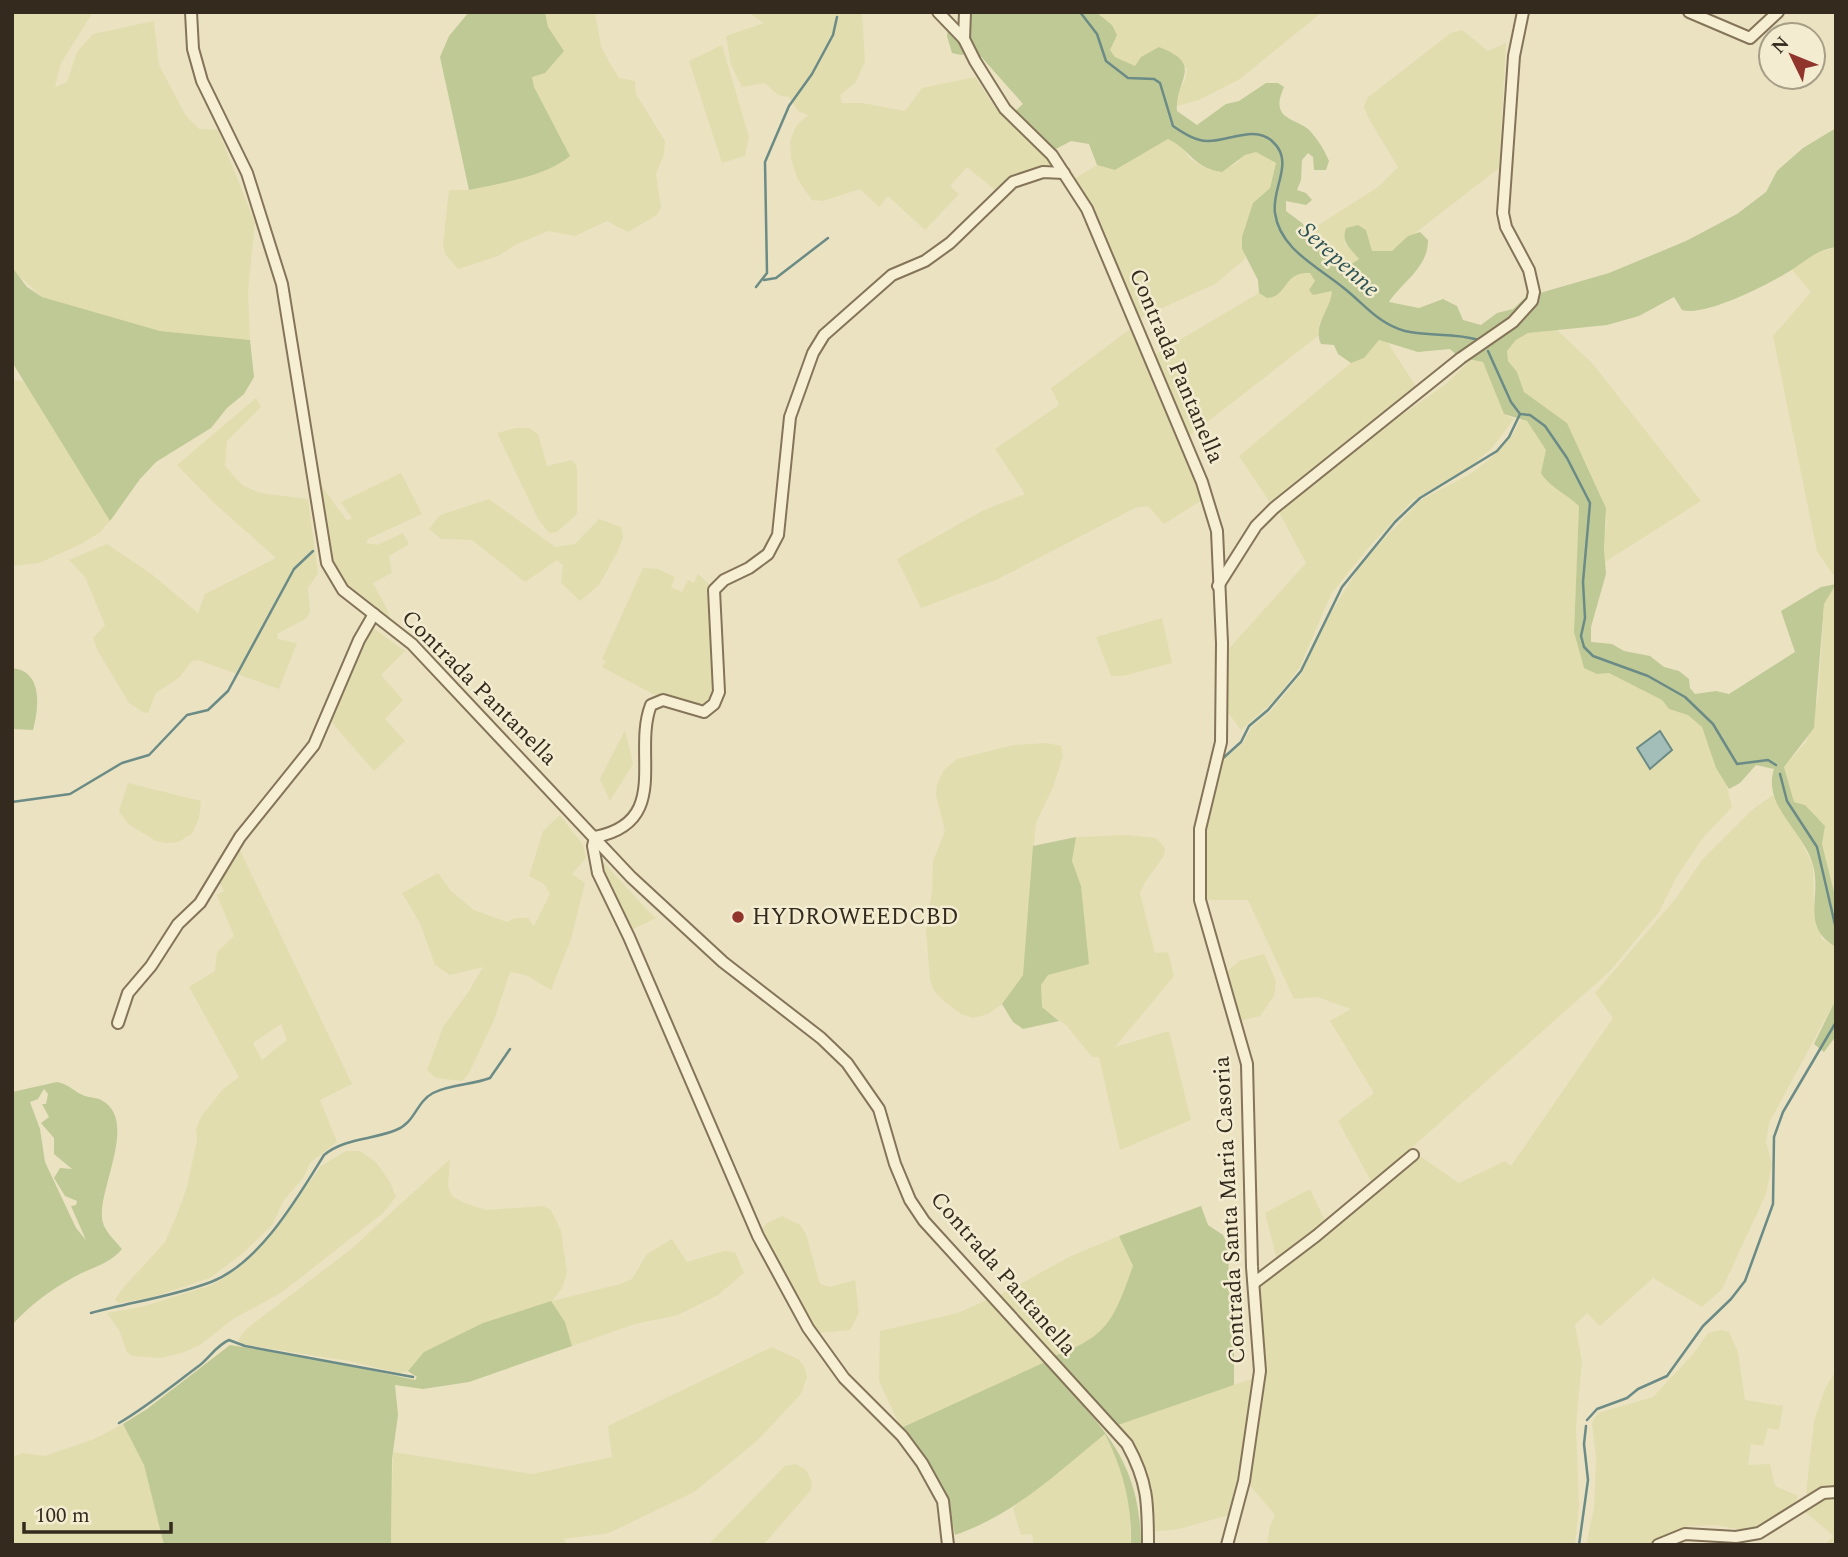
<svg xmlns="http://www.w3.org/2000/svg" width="1848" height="1557" viewBox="0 0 1848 1557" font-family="Spectral,serif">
  <rect width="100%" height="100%" fill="#ebe2c1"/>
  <g fill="#e1ddaf" fill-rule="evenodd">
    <polygon points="12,12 93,12 61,63 55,87 67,82 77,52 93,34 154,21 159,65 186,116 199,129 218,130 255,223 248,291 250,340 160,331 42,297 18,275 12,267"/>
    <polygon points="545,12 595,12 601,46 608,60 619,78 635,81 636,94 665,141 664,154 656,174 661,207 657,215 628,232 607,221 575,236 548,231 515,245 498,256 458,269 445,254 443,244 449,190 469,190 518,177 564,143 553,129 534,87 532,77 564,51 548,27"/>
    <polygon points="748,12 862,12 865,61 856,82 840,95 842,103 862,103 905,111 922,88 975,77 994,106 1056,168 997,192 967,167 950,186 959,194 925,230 888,196 879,207 860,189 823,201 812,200 798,180 791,159 790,141 796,126 808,115 798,111 789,97 778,95 765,83 742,87 731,65 726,36 764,23"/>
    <polygon points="1096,12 1322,12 1240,79 1199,100 1177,106 1176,96 1185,80 1187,68 1136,67 1115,57 1110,50 1112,25"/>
    <polygon points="1462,30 1488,51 1506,43 1499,168 1392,251 1372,251 1366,230 1358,225 1346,228 1345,244 1360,259 1353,263 1327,260 1309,231 1378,187 1398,167 1369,119 1364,107 1367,98 1451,33"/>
    <polygon points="722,45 749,137 745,156 722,163 689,61"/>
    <polygon points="1168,139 1181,146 1189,158 1209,170 1234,165 1245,155 1256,152 1276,163 1270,188 1260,196 1242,237 1245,259 1215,284 1136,320 1072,180 1097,165 1115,170"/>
    <polygon points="1836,247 1836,574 1833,575 1817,551 1773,336 1811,292 1792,270 1811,255"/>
    <polygon points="1300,272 1310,273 1325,291 1332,291 1331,301 1319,324 1318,336 1184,440 1149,358 1259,293 1267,298 1281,292 1290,278"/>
    <polygon points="1130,329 1202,500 1164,524 1148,506 1135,508 998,579 921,608 897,559 982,511 1025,494 995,449 1059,405 1051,388"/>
    <polygon points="1556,329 1592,363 1701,501 1605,562 1604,536 1607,522 1601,496 1567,423 1524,392 1517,372 1508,361 1507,351 1516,340 1528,333"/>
    <polygon points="1379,339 1388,343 1417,388 1273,507 1239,456 1351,363 1364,358"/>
    <polygon points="1472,358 1482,362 1488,371 1504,414 1514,419 1492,448 1472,465 1413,500 1368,548 1331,594 1300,667 1274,701 1241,730 1226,710 1223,655 1306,563 1278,510 1386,426 1446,384"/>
    <polygon points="12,380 25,381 110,521 99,533 79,545 39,563 12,566"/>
    <polygon points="256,398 261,407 227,441 225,466 242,485 260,493 308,499 318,573 308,588 310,611 307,618 277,634 278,639 297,643 279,689 198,660 192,661 180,677 156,693 148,713 143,712 129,703 98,651 93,638 105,625 85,577 69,560 107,544 150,573 198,613 205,594 276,558 215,504 177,465"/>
    <polygon points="1520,420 1527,421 1547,451 1541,473 1545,480 1563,490 1579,506 1574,632 1597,674 1609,673 1631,684 1662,700 1669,709 1688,714 1702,727 1716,768 1725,778 1732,807 1702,839 1676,878 1659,912 1609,972 1372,1183 1338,1121 1374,1093 1330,1021 1351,1009 1317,997 1294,999 1248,900 1202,900 1202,831 1218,764 1243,743 1252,727 1271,711 1301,674 1330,614 1363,561 1421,500 1472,473 1492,457 1513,434"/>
    <polygon points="516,428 529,428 538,434 547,466 572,460 577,467 577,514 557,532 549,533 538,519 497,433"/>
    <polygon points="401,473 422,514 368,539 366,543 377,545 403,533 409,544 389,556 392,573 373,583 389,613 390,622 344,589 334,575 318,481 347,521 352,518 341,502"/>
    <polygon points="489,499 555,547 575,544 599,519 621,527 623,537 618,551 599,585 580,601 561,583 563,565 557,560 525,582 472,540 441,539 429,529 440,515"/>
    <polygon points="643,568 658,569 675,577 671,587 682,592 688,580 694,583 698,574 711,586 713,698 705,710 653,694 602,667 606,661 602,659"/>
    <polygon points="1836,584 1836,900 1822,844 1825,826 1805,805 1794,802 1784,767 1806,742 1818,698 1824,604"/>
    <polygon points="1162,618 1172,663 1123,676 1111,676 1096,637"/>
    <polygon points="370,626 405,651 381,675 403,700 385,719 405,741 374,771 328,718"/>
    <polygon points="625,730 633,764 610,801 600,779"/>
    <polygon points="1047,743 1061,746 1063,756 1053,787 1036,823 1023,975 1002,1004 988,1014 973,1018 961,1014 945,1002 934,991 930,980 926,930 932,891 933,861 945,831 936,795 937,784 943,771 957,759 1014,745"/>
    <polygon points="128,783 201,801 199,818 192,834 178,842 166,843 156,841 128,824 119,811"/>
    <polygon points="1773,795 1794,826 1813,866 1814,904 1822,939 1836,947 1836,999 1769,1123 1766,1142 1772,1164 1766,1194 1722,1289 1702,1307 1653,1278 1600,1326 1587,1313 1575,1325 1582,1361 1576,1426 1579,1504 1575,1545 1267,1545 1270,1526 1275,1515 1248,1483 1263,1369 1257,1284 1417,1154 1459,1183 1505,1161 1511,1166 1613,1018 1595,993 1677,897 1702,860 1753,809"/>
    <polygon points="560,815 583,845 586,858 572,874 585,883 571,939 551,990 526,975 510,972 494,1020 468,1075 462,1081 436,1078 427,1070 443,1027 469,991 483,967 450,975 435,965 420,923 402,893 438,873 451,891 474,910 507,922 515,918 528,918 534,926 550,894 544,884 529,876 543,831"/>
    <polygon points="1128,835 1156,838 1165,848 1164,856 1145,882 1140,893 1155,953 1168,952 1174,976 1115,1047 1169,1031 1191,1120 1120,1150 1099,1057 1092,1057 1067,1026 1042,1007 1041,985 1048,975 1059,970 1088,963 1081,886 1072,861 1076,837"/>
    <path d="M 237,844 L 352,1084 L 320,1100 L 337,1142 L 310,1163 L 304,1177 L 284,1200 L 272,1225 L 243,1253 L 210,1278 L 150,1298 L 119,1303 L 115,1300 L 123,1288 L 165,1242 L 176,1217 L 187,1187 L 197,1140 L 196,1129 L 201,1117 L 223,1089 L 239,1077 L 189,987 L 215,971 L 217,952 L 234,936 L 217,895 L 224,891 L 219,881 ZM 281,1024 L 287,1040 L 262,1060 L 253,1043 Z"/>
    <polygon points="595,853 647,910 656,918 629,931"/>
    <polygon points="1264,954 1276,981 1274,996 1260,1016 1240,1021 1223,975 1239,961"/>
    <polygon points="346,1151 360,1151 376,1162 390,1182 396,1197 383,1213 281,1293 233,1319 200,1345 182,1353 160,1358 132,1356 127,1352 119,1330 107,1313 141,1307 212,1285 236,1270 273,1233 321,1166"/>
    <polygon points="450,1159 448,1186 452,1196 464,1203 486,1210 543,1206 551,1210 561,1231 567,1272 562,1288 552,1301 620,1284 632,1279 647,1254 672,1239 687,1262 724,1251 735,1252 744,1273 718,1295 678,1315 635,1324 572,1346 565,1322 550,1301 483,1323 425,1352 408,1371 399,1373 349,1361 242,1344 238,1340 246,1329 350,1250"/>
    <polygon points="1310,1189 1326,1223 1277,1260 1265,1213"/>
    <polygon points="782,1216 800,1225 806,1234 820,1284 830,1287 855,1280 859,1313 850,1330 819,1333 810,1324 759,1232 767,1223"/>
    <polygon points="1119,1236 1133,1266 1116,1314 1102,1331 1079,1347 1052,1357 998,1296 1071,1256"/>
    <polygon points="989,1299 1045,1362 901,1428 879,1381 880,1331 958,1313"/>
    <polygon points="1721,1330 1729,1332 1738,1352 1745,1400 1783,1406 1779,1430 1768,1428 1763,1446 1751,1444 1748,1465 1770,1464 1775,1486 1798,1496 1796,1500 1791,1508 1766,1527 1748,1531 1715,1525 1688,1526 1647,1545 1586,1545 1594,1508 1596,1458 1592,1423 1598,1413 1653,1397 1694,1353 1708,1333"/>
    <polygon points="772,1347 798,1359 804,1366 807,1377 801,1394 757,1441 694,1492 609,1533 564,1539 567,1545 391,1545 393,1452 532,1474 612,1457 608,1426"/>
    <polygon points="1836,1370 1836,1545 1830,1545 1827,1542 1834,1536 1804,1511 1809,1495 1806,1494 1814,1421 1825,1389"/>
    <polygon points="1254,1378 1251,1411 1229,1515 1179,1529 1150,1532 1149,1497 1115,1426"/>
    <polygon points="123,1424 144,1465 164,1545 12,1545 12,1458 22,1453 45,1456 94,1439"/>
    <polygon points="1105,1434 1120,1463 1129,1507 1131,1545 1034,1545 1032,1534 1021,1535 1013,1508"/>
    <polygon points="796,1464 806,1470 812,1481 811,1490 763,1545 708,1545 785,1466"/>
  </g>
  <g fill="#bfc995" fill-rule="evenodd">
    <path d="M 469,12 L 545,12 L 548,27 L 564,51 L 545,73 L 532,77 L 534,87 L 570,156 C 545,177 500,183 469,190 L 440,57 L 449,36 Z"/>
    <path d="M 960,12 L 1096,12 L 1112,25 L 1117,35 L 1110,50 L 1115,57 L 1135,66 L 1141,57 L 1159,47 C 1206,65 1174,80 1177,111 L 1197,125 L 1226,104 L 1239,101 L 1266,83 L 1278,83 L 1284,87 C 1268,122 1298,117 1311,132 C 1318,140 1325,151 1329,161 L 1326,170 L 1314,170 L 1313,157 L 1308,153 L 1302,160 L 1301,180 L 1297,190 L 1306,193 L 1312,200 L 1306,205 L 1286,201 L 1286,211 L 1302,223 L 1327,260 L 1353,263 L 1359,259 C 1350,248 1341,243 1346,228 L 1358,225 L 1366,230 L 1372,251 L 1392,251 L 1408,236 L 1420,232 L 1428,240 C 1428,268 1403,281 1389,302 L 1419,308 L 1443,299 L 1457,306 L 1463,320 L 1481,325 L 1497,313 L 1513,309 L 1526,297 L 1609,273 L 1686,241 L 1737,214 L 1766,192 L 1777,171 L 1803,148 L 1836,128 L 1836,247 C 1817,250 1808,259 1793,269 C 1771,283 1706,317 1682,310 L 1674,297 L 1639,316 L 1607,325 L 1528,333 L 1516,340 L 1507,351 L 1508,361 L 1517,372 L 1524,392 L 1567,423 L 1606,508 L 1604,548 L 1606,574 L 1591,627 L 1591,642 L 1612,644 L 1624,651 L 1650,656 L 1664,667 L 1679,671 L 1689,679 L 1690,688 L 1695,694 L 1716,691 L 1729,694 L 1795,652 L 1781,611 L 1821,587 L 1836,584 L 1824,604 L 1814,728 L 1784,767 L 1794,802 L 1805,805 L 1825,826 L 1822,844 L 1836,900 L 1836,947 C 1800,926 1822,898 1813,865 C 1804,831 1762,806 1774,769 L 1756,765 L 1740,783 L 1729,789 L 1716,768 L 1702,727 L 1688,715 L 1669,709 L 1662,700 L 1609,673 L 1597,674 L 1584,668 L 1574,632 L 1579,506 C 1568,495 1548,486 1541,473 L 1546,450 L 1527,421 L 1504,414 L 1483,362 L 1459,357 L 1450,349 L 1418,352 L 1379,340 L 1364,358 L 1351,363 L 1338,354 L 1334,345 L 1321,344 C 1312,324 1331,310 1332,291 L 1313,295 L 1309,290 L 1315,281 L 1310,273 C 1283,271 1288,297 1267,298 L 1259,293 L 1258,280 L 1242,249 L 1242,237 L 1253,203 L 1270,188 L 1276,163 L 1256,152 L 1245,155 L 1222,172 C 1193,168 1191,150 1168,139 L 1115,170 L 1097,165 L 1089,144 L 1071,141 L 1056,149 L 1048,145 L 1013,113 L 1023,104 L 976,51 L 961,55 L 952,53 L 947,36 L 948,28 L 960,29 Z"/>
    <polygon points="12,267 27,287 42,297 160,331 250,340 254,377 244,394 227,408 211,428 156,462 140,479 110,521 12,362"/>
    <path d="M 12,668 C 43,671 39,707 33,730 L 12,729 Z"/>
    <polygon points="1076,837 1072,861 1081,886 1089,964 1048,975 1041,985 1042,1007 1059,1021 1023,1029 1013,1022 1002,1004 1023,975 1033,846"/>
    <polygon points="1836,999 1836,1036 1824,1052 1814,1044"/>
    <path d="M 57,1082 C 69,1084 74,1092 85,1096 C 90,1098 96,1097 101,1100 C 141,1120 94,1195 103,1223 C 105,1231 116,1242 122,1249 C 110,1264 90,1268 74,1277 C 50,1290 30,1305 12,1325 L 12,1092 ZM 44,1089 L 48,1094 L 46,1104 L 42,1104 L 49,1117 L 41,1123 L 54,1138 L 54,1154 L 72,1169 L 60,1168 L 54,1178 L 65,1196 L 77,1201 L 76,1205 L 71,1206 L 86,1240 L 76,1228 L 45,1162 L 40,1129 L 30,1102 L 38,1099 Z"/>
    <path d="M 1201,1206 L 1208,1225 L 1223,1235 L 1229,1248 L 1228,1289 L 1238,1326 L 1234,1347 L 1234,1385 L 1115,1426 L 1052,1357 C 1109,1336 1113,1321 1133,1266 L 1119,1236 Z"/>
    <polygon points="551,1301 565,1322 572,1346 469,1382 423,1389 395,1385 398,1415 392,1459 391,1545 164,1545 144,1465 123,1424 147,1409 230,1345 330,1361 415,1380 417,1377 408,1371 424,1352 483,1323"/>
    <path d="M 1045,1362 C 1099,1426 1140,1455 1141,1545 L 1131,1545 C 1132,1505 1123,1469 1105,1434 C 1057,1473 1014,1515 955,1535 C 948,1493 925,1463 901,1428 Z"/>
  </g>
  <polygon fill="#a3beb8" stroke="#6b8b86" stroke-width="2" points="1660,731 1672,750 1650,769 1637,748"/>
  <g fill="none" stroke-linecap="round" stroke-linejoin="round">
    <g stroke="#6b8b86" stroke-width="2.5">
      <path d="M 1080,12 L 1097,34 L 1106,61 L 1128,78 L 1154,79 L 1160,83 L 1173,126 C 1182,132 1195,141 1207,141 C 1228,142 1255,124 1273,142 C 1295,162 1271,189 1275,213 C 1280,250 1319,267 1345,289 C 1365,305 1379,324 1405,331 C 1430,337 1454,332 1479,340"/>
      <polyline points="764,280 776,278 828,238"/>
      <polyline points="756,287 767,273 765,162 789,106 812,74 833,35 837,17"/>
      <polyline points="1488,351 1511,402 1520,414 1530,415 1545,426 1567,458 1590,503 1583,582 1585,618 1581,636 1584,647 1593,656 1648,676 1685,697 1713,724 1737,764 1768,760 1776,765"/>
      <polyline points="1221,760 1241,742 1249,726 1268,710 1301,671 1342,587 1395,522 1420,498 1497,451 1509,437 1520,414"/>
      <polyline points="1780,774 1787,801 1817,847 1836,929"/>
      <polyline points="12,802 70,794 122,763 149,755 187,715 208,710 228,691 294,569 313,551"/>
      <path d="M 91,1313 C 131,1302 171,1297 211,1282 C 260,1263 298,1197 324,1155 C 345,1138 372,1140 396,1130 C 415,1123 416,1102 433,1093 C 450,1084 472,1085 490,1078 L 510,1049"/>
      <polyline points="1587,1420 1597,1409 1627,1398 1638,1389 1667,1376 1703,1326 1731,1299 1745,1281 1773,1204 1774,1137 1783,1112 1836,1022"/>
      <path d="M 119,1423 C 148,1406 173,1385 200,1365 C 210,1357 217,1345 229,1340 L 245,1346 L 413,1377"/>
      <polyline points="1579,1545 1588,1480 1584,1444 1586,1426"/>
    </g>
    <defs>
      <g id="minor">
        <path d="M 191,12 L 193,49 L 202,81 L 247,173 L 282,284 L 327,563 L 343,590 L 412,644 L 631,877 L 723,962 L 821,1038 L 847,1063 L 879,1109 L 895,1164 L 910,1200 L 924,1221 L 1127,1444 C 1148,1482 1148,1503 1148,1545"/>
        <polyline points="938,12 964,39"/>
        <polyline points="965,12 964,39 975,61 1005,109 1052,155 1087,209 1202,482 1217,531 1222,643 1221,742 1200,829 1200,900 1247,1064 1252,1267 1260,1371 1244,1481 1227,1545"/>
        <polyline points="1689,12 1750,38 1778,12"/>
        <polyline points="1218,586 1256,526 1274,508 1461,358 1513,322 1532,301 1534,292 1529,270 1506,227 1503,213 1514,56 1523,12"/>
        <polyline points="118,1023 128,993 151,966 178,924 200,903 240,837 314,745 359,640 374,614"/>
        <polyline points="1254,1283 1316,1236 1413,1155"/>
        <path d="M 948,1545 L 943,1501 L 922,1463 L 902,1436 L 844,1378 L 808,1328 L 758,1236 L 629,937 L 598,873 L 593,846 L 595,837 C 672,822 632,753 651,705 L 663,700 L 704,712 L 714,704 L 719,692 L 714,590 L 724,580 L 749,568 L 768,554 L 778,535 L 790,417 L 813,353 L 824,335 L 892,275 L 925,261 L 950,243 L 1013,182 L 1043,172 L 1064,173"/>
        <polyline points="1658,1545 1685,1534 1736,1537 1759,1533 1823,1493 1836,1492"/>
      </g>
    </defs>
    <use href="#minor" stroke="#847459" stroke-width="14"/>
    <use href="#minor" stroke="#f7efd3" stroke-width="10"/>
  </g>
  <circle fill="#90342c" stroke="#f3ecd0" stroke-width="2.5" cx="738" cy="917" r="7"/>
  <g text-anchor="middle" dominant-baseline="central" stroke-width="5" stroke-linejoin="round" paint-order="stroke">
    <g font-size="23" fill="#342a1d" stroke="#f3ecd0">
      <text transform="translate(1176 366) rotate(67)">Contrada Pantanella</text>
      <text transform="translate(479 688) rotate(45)">Contrada Pantanella</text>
      <text transform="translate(1230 1210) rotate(-93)">Contrada Santa Maria Casoria</text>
      <text transform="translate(1003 1274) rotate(49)">Contrada Pantanella</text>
    </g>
    <g font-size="23" fill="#342a1d" stroke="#f3ecd0" text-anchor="start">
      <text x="752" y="917">HYDROWEEDCBD</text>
    </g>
    <g font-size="24" font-style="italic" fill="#2d5353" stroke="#f3ecd0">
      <text transform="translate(1339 260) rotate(42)">Serepenne</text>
    </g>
  </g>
  <rect width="1848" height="1557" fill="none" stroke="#342a1d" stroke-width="28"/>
  <g transform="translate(1792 56) rotate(313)"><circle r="33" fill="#f3ecd0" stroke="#a79e88" stroke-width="2"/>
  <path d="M0-5L12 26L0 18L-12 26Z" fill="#90342c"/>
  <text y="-10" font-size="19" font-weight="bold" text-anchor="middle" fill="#342a1d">N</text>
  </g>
  <path d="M24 1522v10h147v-10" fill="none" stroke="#342a1d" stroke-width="3.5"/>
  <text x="35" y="1522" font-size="21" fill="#342a1d" stroke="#f3ecd0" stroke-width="5" paint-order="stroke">100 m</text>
</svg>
